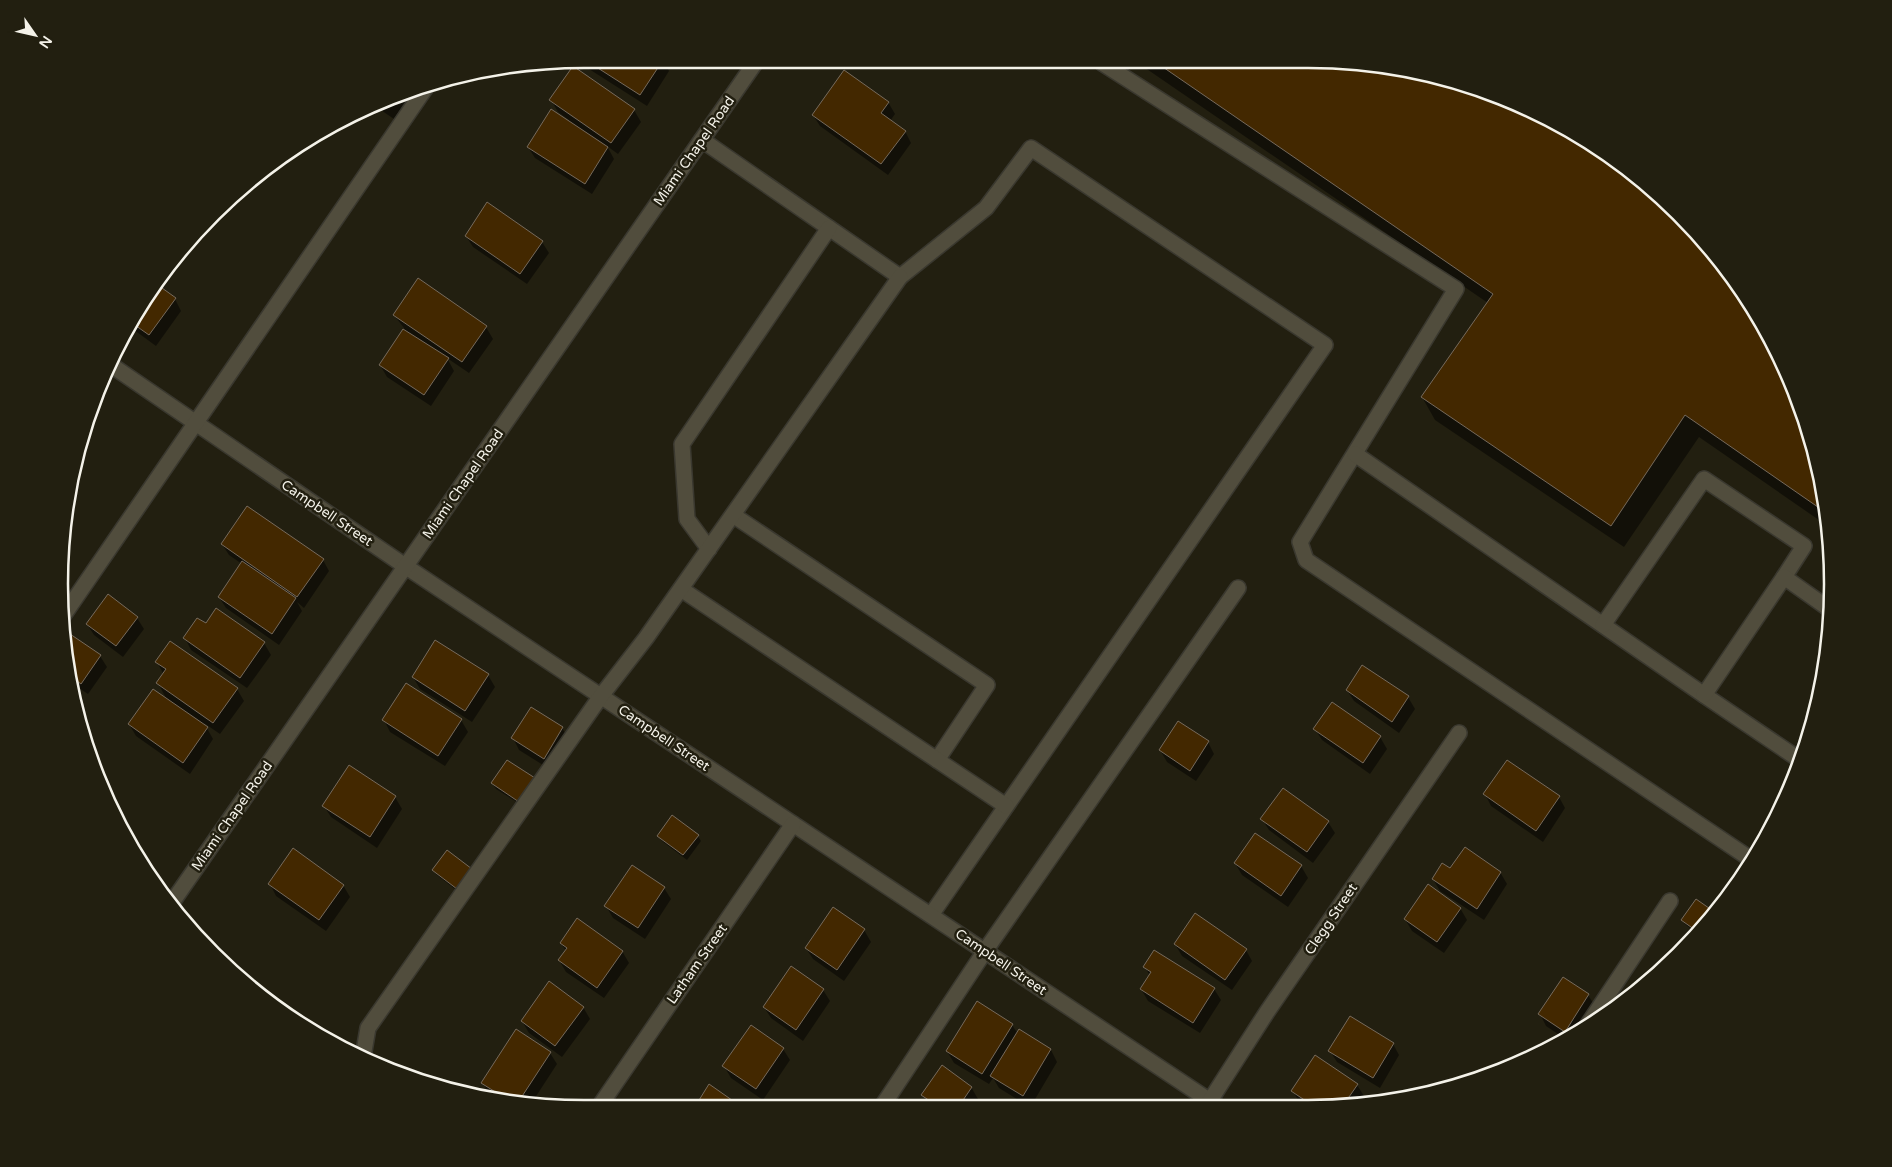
<svg xmlns="http://www.w3.org/2000/svg" width="1892" height="1167" viewBox="0 0 1892 1167" font-family="'Varela Round',sans-serif">
  <rect width="100%" height="100%" fill="#221f10"/>
  <g fill="#0007">
    <polygon points="586,63 665,63 669,71 647,106 589,69"/>
    <polygon points="1138,63 1377,63 1509,99 1628,167 1763,321 1805,415 1829,515 1829,527 1699,437 1624,547 1435,420 1422,397 1488,303"/>
    <polygon points="573,68 634,110 641,122 618,154 607,146 614,159 592,194 535,158 528,147 569,120 558,112 551,100"/>
    <polygon points="411,88 412,91 394,119 372,104"/>
    <polygon points="888,102 895,114 890,121 905,131 911,143 888,175 820,126 813,115"/>
    <polygon points="255,175 233,209 224,203"/>
    <polygon points="466,236 542,242 549,253 527,284 473,247"/>
    <polygon points="418,280 486,327 493,339 469,373 447,358 454,371 431,406 387,377 380,365 404,328 394,315"/>
    <polygon points="154,284 175,299 181,311 156,346 130,327 147,292"/>
    <polygon points="222,544 323,560 329,571 304,608 297,602 302,611 279,645 226,608 219,597 242,564 229,555"/>
    <polygon points="137,618 144,629 123,657 94,635 87,624"/>
    <polygon points="206,625 264,643 271,655 247,688 191,650 185,638"/>
    <polygon points="71,635 100,656 107,667 88,694 70,682 63,647"/>
    <polygon points="157,662 237,689 244,701 220,734 204,723 213,739 190,774 136,736 129,724 167,700 158,683 164,675"/>
    <polygon points="488,675 495,687 472,722 420,689 413,677"/>
    <polygon points="1347,690 1408,697 1415,709 1399,733 1354,701"/>
    <polygon points="1332,703 1380,737 1387,749 1370,774 1322,740 1315,729"/>
    <polygon points="384,720 461,720 468,732 445,766 390,732"/>
    <polygon points="562,728 569,739 551,770 519,750 513,738"/>
    <polygon points="1208,742 1214,754 1196,781 1167,762 1160,750"/>
    <polygon points="507,762 523,806 496,789 492,783"/>
    <polygon points="1485,794 1559,797 1565,808 1543,842 1491,806"/>
    <polygon points="395,797 402,809 377,848 331,817 324,806"/>
    <polygon points="1262,819 1328,822 1335,833 1313,863 1269,830"/>
    <polygon points="659,836 698,836 701,841 687,860 662,841"/>
    <polygon points="447,852 460,893 437,875 433,870"/>
    <polygon points="1235,863 1301,866 1308,878 1288,907 1242,875"/>
    <polygon points="1450,870 1500,872 1507,884 1484,920 1440,891 1433,879"/>
    <polygon points="270,884 343,885 350,897 326,931 276,896"/>
    <polygon points="664,888 671,899 645,939 613,918 606,906"/>
    <polygon points="833,908 864,930 871,942 844,981 813,959 806,948"/>
    <polygon points="1460,908 1467,920 1444,953 1412,931 1405,919"/>
    <polygon points="1715,914 1697,933 1686,925 1682,920"/>
    <polygon points="561,943 622,951 629,963 604,998 566,972 559,960 566,951"/>
    <polygon points="1175,944 1246,950 1252,961 1232,990 1182,956"/>
    <polygon points="1145,967 1214,989 1221,1000 1200,1033 1148,1001 1141,989 1150,976"/>
    <polygon points="823,990 830,1001 803,1041 771,1018 764,1007"/>
    <polygon points="1588,995 1595,1006 1578,1033 1567,1040 1546,1026 1540,1014"/>
    <polygon points="583,1007 590,1019 562,1057 529,1033 522,1021"/>
    <polygon points="1012,1025 1018,1034 1019,1031 1051,1050 1057,1062 1031,1106 1028,1106 999,1088 993,1078 989,1084 954,1063 947,1051"/>
    <polygon points="1393,1044 1399,1055 1380,1088 1337,1062 1330,1051"/>
    <polygon points="783,1049 790,1060 763,1100 731,1078 724,1066"/>
    <polygon points="550,1053 557,1064 531,1104 515,1104 496,1099 489,1094 483,1083"/>
    <polygon points="1357,1085 1364,1096 1358,1105 1343,1107 1306,1107 1299,1102 1293,1091"/>
    <polygon points="971,1087 978,1099 974,1106 929,1105 923,1095"/>
  </g>
  <g fill="#432800" stroke="#766a5c">
    <polygon points="590,63 661,63 640,95"/>
    <polygon points="1157,63 1377,63 1509,99 1628,167 1703,237 1763,321 1805,415 1828,514 1685,415 1611,526 1421,397 1493,294"/>
    <polygon points="573,66 635,109 611,143 549,100"/>
    <polygon points="844,70 889,102 881,113 906,131 881,164 812,115"/>
    <polygon points="396,94 387,108 378,102"/>
    <polygon points="551,109 608,147 585,184 527,147"/>
    <polygon points="487,202 543,241 520,274 465,236"/>
    <polygon points="418,278 487,326 462,362 393,315"/>
    <polygon points="155,283 176,298 149,335 132,323 147,292"/>
    <polygon points="403,329 449,358 424,395 379,365"/>
    <polygon points="247,506 324,559 297,597 221,544"/>
    <polygon points="242,561 296,598 272,634 218,597"/>
    <polygon points="108,594 138,617 116,646 86,624"/>
    <polygon points="216,608 265,642 240,678 183,638 197,618 206,623"/>
    <polygon points="70,634 101,655 81,684 69,675 63,652 63,645"/>
    <polygon points="435,640 489,674 465,711 412,677"/>
    <polygon points="170,641 238,688 213,723 156,683 166,669 155,662"/>
    <polygon points="1362,665 1409,696 1392,722 1346,690"/>
    <polygon points="406,683 462,719 438,756 382,720"/>
    <polygon points="153,689 208,727 183,763 128,724"/>
    <polygon points="1332,702 1381,736 1363,763 1313,729"/>
    <polygon points="531,707 563,727 544,759 511,738"/>
    <polygon points="1178,721 1209,741 1190,771 1159,750"/>
    <polygon points="507,760 535,778 519,802 491,783"/>
    <polygon points="1507,760 1560,796 1536,831 1483,794"/>
    <polygon points="349,765 396,796 370,837 322,806"/>
    <polygon points="1283,788 1329,821 1307,852 1260,819"/>
    <polygon points="672,815 699,835 683,855 657,836"/>
    <polygon points="1255,833 1302,865 1281,896 1234,863"/>
    <polygon points="1465,847 1501,872 1477,909 1432,879 1442,863 1450,868"/>
    <polygon points="293,848 344,885 319,920 268,884"/>
    <polygon points="447,850 472,869 457,889 432,870"/>
    <polygon points="632,865 665,887 638,928 604,906"/>
    <polygon points="1428,884 1461,908 1437,942 1404,919"/>
    <polygon points="1696,899 1716,913 1698,932 1681,920"/>
    <polygon points="833,907 865,929 837,970 805,948"/>
    <polygon points="1195,913 1247,949 1225,980 1174,944"/>
    <polygon points="577,918 623,951 597,988 558,960 567,948 560,943"/>
    <polygon points="1154,950 1215,988 1193,1023 1140,989 1151,972 1143,967"/>
    <polygon points="791,966 824,989 796,1030 763,1007"/>
    <polygon points="1563,977 1589,994 1565,1032 1538,1014"/>
    <polygon points="549,981 584,1007 555,1046 521,1021"/>
    <polygon points="977,1001 1013,1024 982,1074 946,1051"/>
    <polygon points="1350,1016 1394,1043 1373,1078 1328,1051"/>
    <polygon points="751,1025 784,1048 756,1089 722,1066"/>
    <polygon points="516,1029 551,1052 517,1104 513,1103 481,1083"/>
    <polygon points="1019,1029 1051,1049 1023,1096 990,1076"/>
    <polygon points="1315,1055 1358,1084 1342,1107 1315,1107 1291,1091"/>
    <polygon points="942,1065 972,1087 959,1106 936,1105 921,1095"/>
    <polygon points="709,1084 739,1105 696,1105"/>
  </g>
  <g fill="none" stroke-linecap="round" stroke-linejoin="round">
    <defs>
      <g id="minor">
        <polyline points="1102,63 1456,289 1300,542 1306,560 1752,860"/>
        <polyline points="702,140 900,277 986,208 1031,148 1325,345 931,915"/>
        <polyline points="111,365 405,566 1219,1107"/>
        <polyline points="1355,454 1704,695 1800,760"/>
        <polyline points="733,515 987,685 937,760"/>
        <polyline points="709,549 687,519 682,444 829,228"/>
        <polyline points="681,589 1006,806"/>
        <polyline points="61,619 429,83"/>
        <polyline points="1603,625 1704,479 1804,546 1784,577"/>
        <polyline points="1704,695 1784,577 1832,611"/>
        <polyline points="171,904 755,63"/>
        <polyline points="1587,1026 1670,901"/>
        <polyline points="363,1057 368,1028 601,696 646,638 900,277"/>
        <polyline points="601,1104 793,824"/>
        <polyline points="883,1105 985,951 1238,588"/>
        <polyline points="1206,1107 1267,1012 1459,733"/>
      </g>
    </defs>
    <use href="#minor" stroke="#3a382f" stroke-width="18"/>
    <use href="#minor" stroke="#514d3d" stroke-width="15"/>
  </g>
  <g text-anchor="middle" dominant-baseline="central" stroke-width="5" stroke-linejoin="round" paint-order="stroke">
    <g font-size="14" fill="#f4f2e9" stroke="#221f10">
      <text transform="translate(694 151) rotate(-55)">Miami Chapel Road</text>
      <text transform="translate(463 484) rotate(-55)">Miami Chapel Road</text>
      <text transform="translate(327 513) rotate(34)">Campbell Street</text>
      <text transform="translate(664 738) rotate(34)">Campbell Street</text>
      <text transform="translate(232 816) rotate(-55)">Miami Chapel Road</text>
      <text transform="translate(1331 919) rotate(-56)">Clegg Street</text>
      <text transform="translate(1001 962) rotate(34)">Campbell Street</text>
      <text transform="translate(697 964) rotate(-55)">Latham Street</text>
    </g>
  </g>
  <path d="M0 0H1892V1167H0ZM584 68H1308A516 516 0 0 1 1824 584V584A516 516 0 0 1 1308 1100H584A516 516 0 0 1 68 584V584A516 516 0 0 1 584 68Z" fill="#221f10" fill-rule="evenodd"/>
  <path fill="none" stroke="#f4f2e9" stroke-width="2.5" d="M584 68H1308A516 516 0 0 1 1824 584V584A516 516 0 0 1 1308 1100H584A516 516 0 0 1 68 584V584A516 516 0 0 1 584 68Z"/>
  <g transform="translate(35 35) rotate(124)" stroke="#221f10" stroke-width="4" paint-order="stroke">
  <path d="M0-4L9 19L0 12L-9 19Z" fill="#f4f2e9"/>
  <text y="-8" font-size="14" font-weight="bold" text-anchor="middle" fill="#f4f2e9">N</text>
  </g>
</svg>
